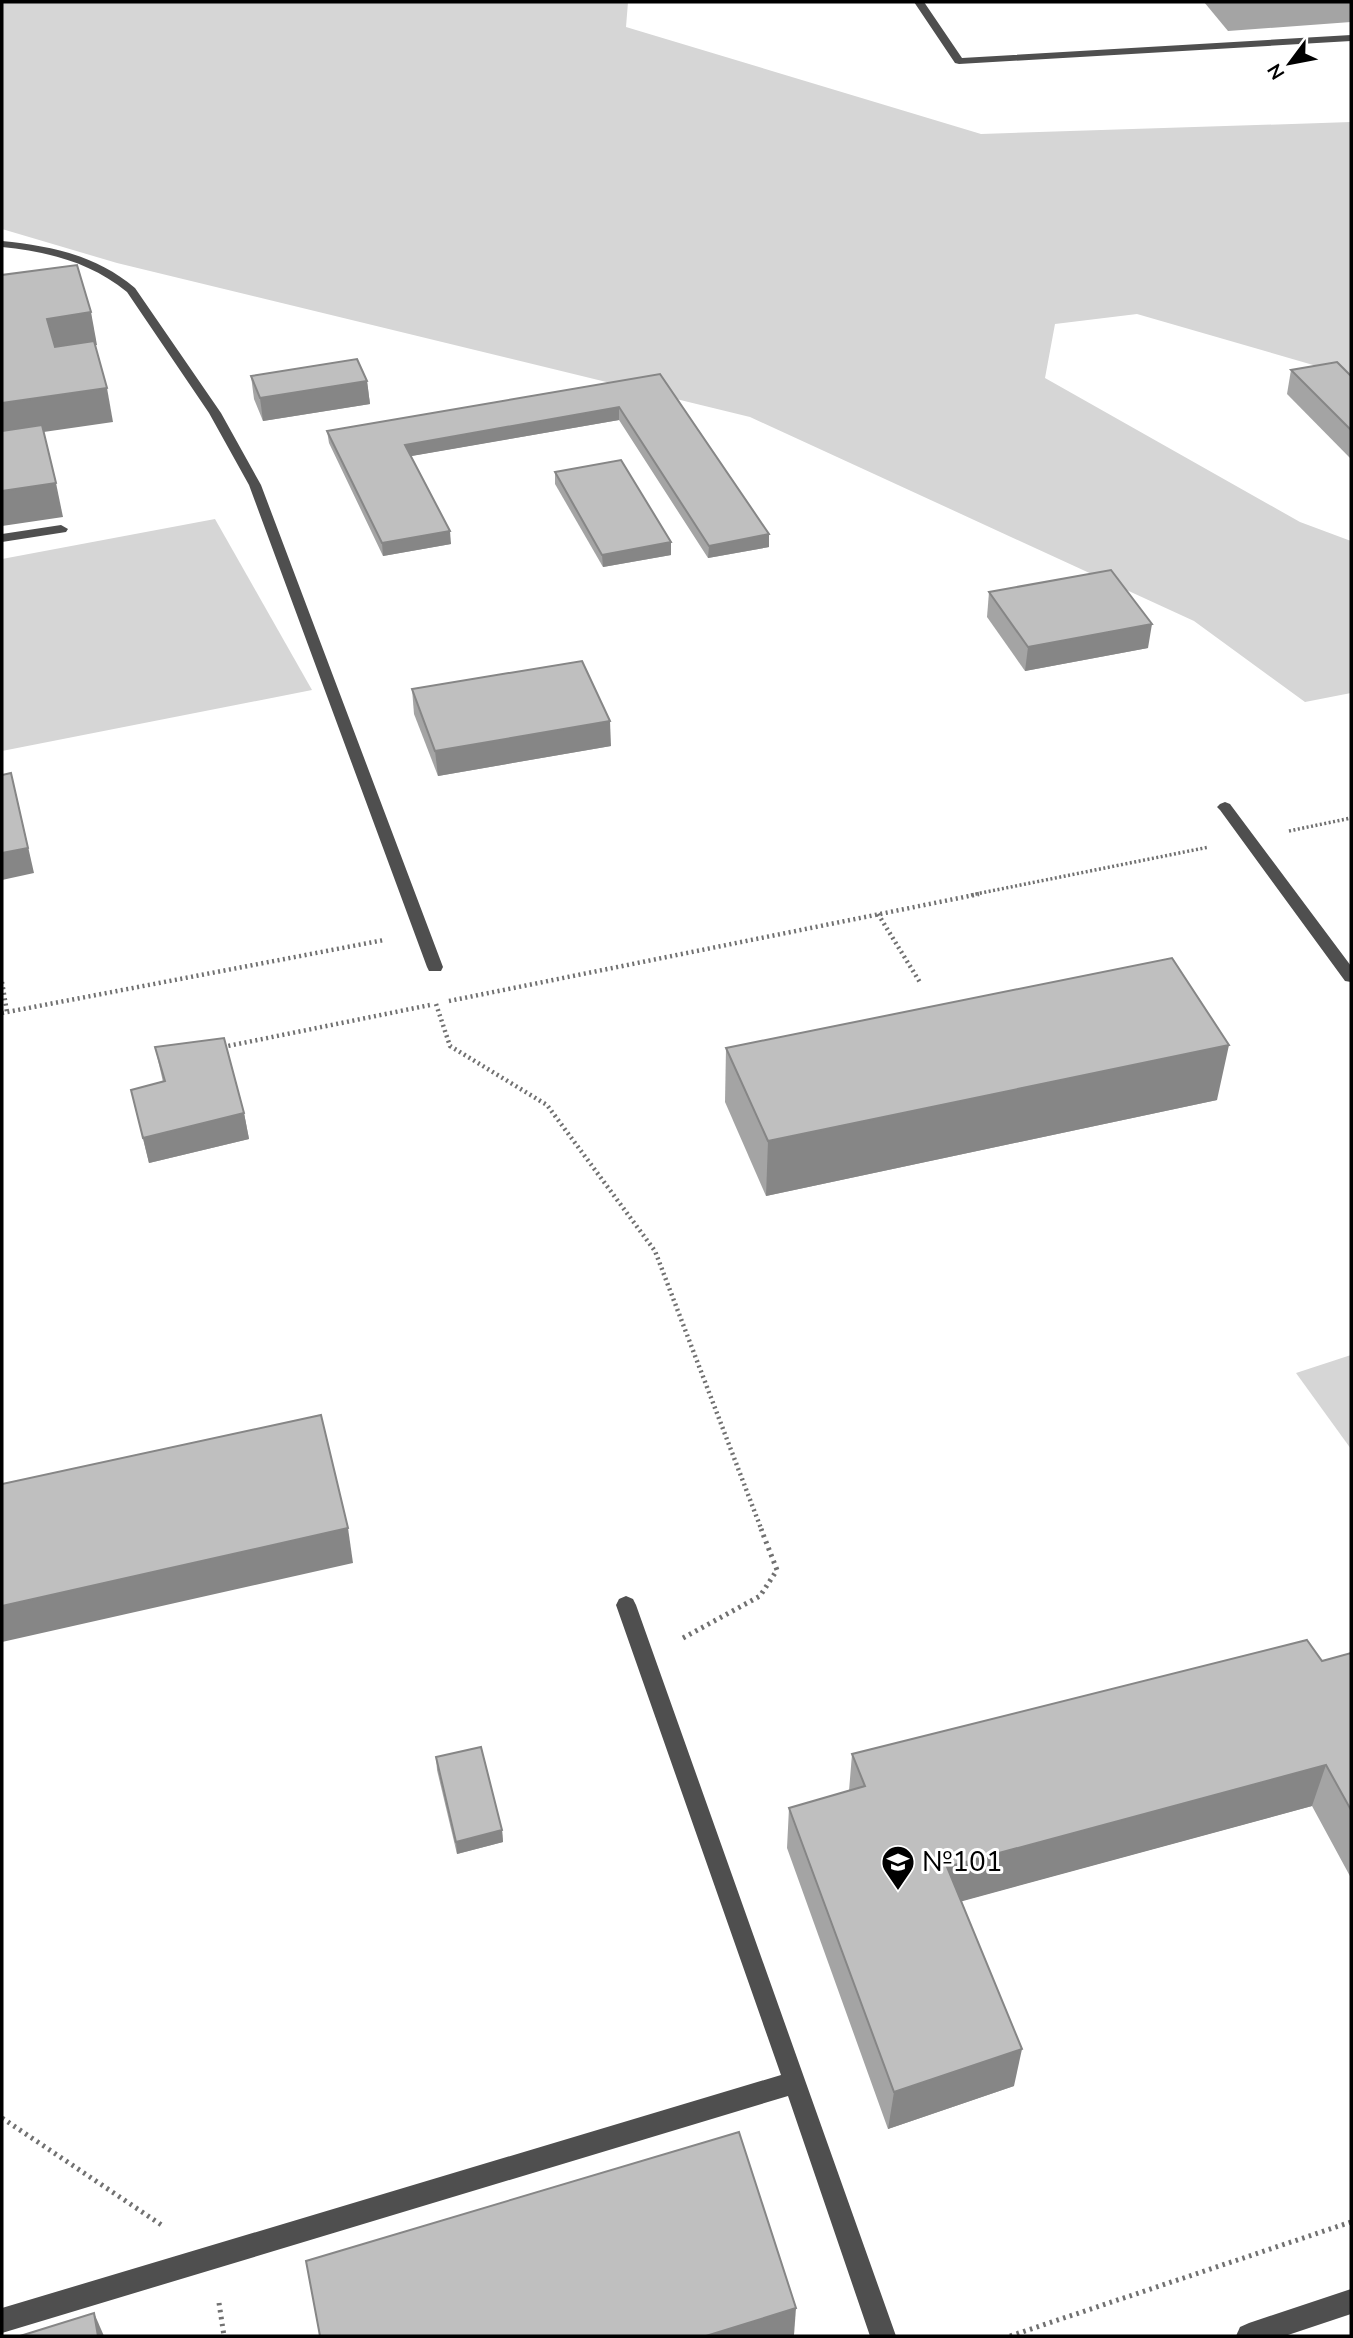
<svg xmlns="http://www.w3.org/2000/svg" width="1353" height="2338" viewBox="0 0 1353 2338" font-family="'Nunito Sans',sans-serif">
  <rect width="100%" height="100%" fill="#fff"/>
  <g fill="#d6d6d6">
    <polygon points="2,2 628,2 626,27 981,134 1351,122 1351,376 1137,314 1055,324 1045,378 1300,522 1351,541 1351,693 1305,702 1194,621 750,417 117,263 2,229"/>
    <polygon points="215,519 312,690 2,751 2,559"/>
    <polygon points="1351,1355 1351,1449 1296,1373"/>
  </g>
  <g fill="none" stroke-linecap="round" stroke-linejoin="round">
    <g stroke="#717171" stroke-width="3.5" stroke-dasharray="2 2.5" stroke-linecap="butt">
      <polyline points="1289,831 1351,818"/>
      <polyline points="971,895 1209,847"/>
    </g>
    <g stroke="#717171" stroke-width="4.5" stroke-dasharray="2 3.5" stroke-linecap="butt">
      <polyline points="878,914 921,984"/>
      <polyline points="2,982 7,1012"/>
      <polyline points="449,1001 979,894"/>
      <polyline points="436,1004 450,1046 547,1105 655,1251 762,1531"/>
      <polyline points="2,1013 384,940"/>
      <polyline points="223,1047 430,1005"/>
    </g>
    <g stroke="#717171" stroke-width="5" stroke-dasharray="2.5 4.5" stroke-linecap="butt">
      <polyline points="683,1638 760,1596 777,1570 761,1529"/>
      <polyline points="2,2118 163,2226"/>
      <polyline points="219,2303 224,2336"/>
      <polyline points="1010,2336 1351,2222"/>
    </g>
    <g fill="#4f4f4f" fill-rule="evenodd">
      <polygon points="914,2 924,2 962,58 1351,35 1351,41 959,64 955,63"/>
      <path d="M 2,241 C 51,246 96,255 135,288 L 221,413 L 261,485 L 443,967 L 441,971 L 429,971 L 427,967 L 249,485 L 209,413 L 127,292 C 90,262 49,252 2,247 Z"/>
      <polygon points="61,525 68,529 66,532 2,542 2,534"/>
      <polygon points="1225,802 1230,804 1351,966 1351,982 1345,981 1220,810 1217,807 1220,804"/>
      <polygon points="626,1596 633,1599 636,1605 896,2336 870,2336 788,2096 2,2333 2,2308 781,2075 616,1605 619,1599"/>
      <polygon points="1351,2289 1351,2314 1285,2336 1236,2336 1240,2327 1249,2323"/>
    </g>
  </g>
  <g fill="#a4a4a4">
    <polygon points="1204,2 1351,2 1351,22 1228,31"/>
    <polygon points="1291,370 1351,376 1351,459 1287,394"/>
    <polygon points="660,374 769,534 769,547 708,558 619,420 411,456 451,544 383,556 329,443 327,431"/>
    <polygon points="251,376 367,381 370,404 263,421 254,399"/>
    <polygon points="555,472 671,555 603,567 555,484"/>
    <polygon points="989,592 1148,648 1025,671 987,617"/>
    <polygon points="412,689 611,746 438,776 414,714"/>
    <polygon points="155,1047 244,1113 249,1139 149,1163 131,1090 163,1082"/>
    <polygon points="726,1048 1217,1100 766,1196 725,1102"/>
    <polygon points="1351,1653 1351,1878 1312,1806 961,1901 1014,2086 888,2129 787,1848 789,1808 849,1791 852,1754 1322,1661"/>
    <polygon points="436,1757 502,1830 503,1842 457,1854 437,1770"/>
  </g>
  <g fill="#868686">
    <polygon points="91,312 97,345 53,351 47,319"/>
    <polygon points="367,381 370,404 263,421 260,398"/>
    <polygon points="107,388 113,422 2,438 2,403"/>
    <polygon points="619,407 619,420 406,457 405,445"/>
    <polygon points="56,483 63,517 2,526 2,491"/>
    <polygon points="450,531 451,544 383,556 382,543"/>
    <polygon points="769,534 769,547 708,558 709,546"/>
    <polygon points="671,542 671,555 603,567 602,555"/>
    <polygon points="1152,624 1148,648 1025,671 1028,647"/>
    <polygon points="610,721 611,746 438,776 435,751"/>
    <polygon points="17,798 34,873 2,880 2,853"/>
    <polygon points="1229,1045 1217,1100 766,1196 768,1141"/>
    <polygon points="244,1113 249,1139 149,1163 143,1138"/>
    <polygon points="348,1528 353,1563 2,1642 2,1606"/>
    <polygon points="1326,1765 1312,1806 941,1907 947,1867"/>
    <polygon points="502,1830 503,1842 457,1854 456,1842"/>
    <polygon points="1022,2049 1014,2086 888,2129 894,2092"/>
    <polygon points="796,2308 794,2335 791,2336 706,2336"/>
    <polygon points="94,2313 104,2336 98,2336"/>
  </g>
  <g fill="#bfbfbf" stroke="#868686" stroke-width="2">
    <polygon points="77,265 91,312 47,319 55,347 94,341 107,388 2,403 2,275"/>
    <polygon points="357,359 367,381 260,398 251,376"/>
    <polygon points="1337,362 1351,376 1351,430 1291,370"/>
    <polygon points="660,374 769,534 709,546 619,407 405,445 450,531 382,543 327,431"/>
    <polygon points="42,425 56,483 2,491 2,431"/>
    <polygon points="621,460 671,542 602,555 555,472"/>
    <polygon points="1111,570 1152,624 1028,647 989,592"/>
    <polygon points="582,661 610,721 435,751 412,689"/>
    <polygon points="11,773 28,848 2,853 2,775"/>
    <polygon points="1172,958 1229,1045 768,1141 726,1048"/>
    <polygon points="224,1038 244,1113 143,1138 131,1090 165,1081 155,1047"/>
    <polygon points="321,1415 348,1528 2,1606 2,1484"/>
    <polygon points="1307,1640 1322,1661 1351,1653 1351,1810 1326,1765 947,1867 1022,2049 894,2092 789,1808 865,1786 852,1754"/>
    <polygon points="481,1747 502,1830 456,1842 436,1757"/>
    <polygon points="739,2132 796,2308 706,2336 320,2336 306,2261"/>
    <polygon points="94,2313 98,2336 20,2336"/>
  </g>
  <defs>
    <symbol id="school-pin" viewBox="-11 -11 22 30"><path d="M0 17L-7.5 6A9.5 9.5 0 1 1 7.5 6Z" fill="#000" stroke="#fff"/><path d="M0-5L7-2L0 1L-7-2ZM-4 1L0 2.5L4 1V4Q0 6-4 4Z" fill="#fff"/></symbol>
  </defs>
  <g fill-rule="evenodd">
    <use href="#school-pin" x="879" y="1843" width="38" height="52"/>
  </g>
  <g text-anchor="middle" dominant-baseline="central" stroke-width="6" stroke-linejoin="round" paint-order="stroke">
    <g font-size="28" fill="#000" stroke="#fff" text-anchor="start">
      <text x="922" y="1862">№101</text>
    </g>
  </g>
  <rect width="1353" height="2338" fill="none" stroke="#000000" stroke-width="7"/>
  <g transform="translate(1290 63) rotate(238)" stroke="#ffffff" stroke-width="5" paint-order="stroke">
  <path d="M0-5L12 26L0 18L-12 26Z" fill="#000000"/>
  <text y="-10" font-size="19" font-weight="bold" text-anchor="middle" fill="#000000">N</text>
  </g>
</svg>
